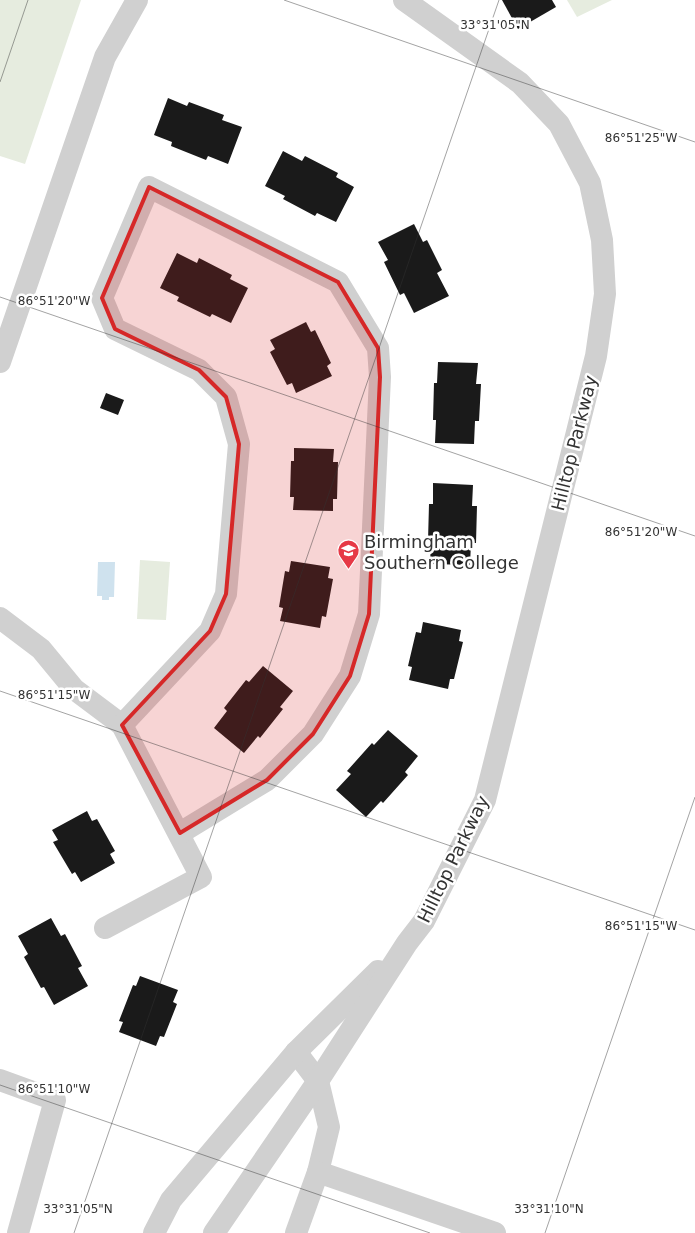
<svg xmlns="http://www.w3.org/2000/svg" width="695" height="1233" viewBox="0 0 695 1233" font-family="'DejaVu Sans',sans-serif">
  <rect width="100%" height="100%" fill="#fff"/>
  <g fill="#e6ecdf">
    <polygon points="0,0 81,0 25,164 0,156"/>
    <polygon points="567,0 612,0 577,17"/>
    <polygon points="140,560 170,562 166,620 137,619"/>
  </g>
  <polygon fill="#cfe2ee" points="98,562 115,562 114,597 109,597 109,600 102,600 102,596 97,596"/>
  <g fill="#1a1a1a">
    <polygon points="502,0 552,0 556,7 518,29"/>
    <polygon points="168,98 187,106 189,102 224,115 222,120 242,127 228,164 208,156 206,160 171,146 172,142 154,135"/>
    <polygon points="283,151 302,161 305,156 338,173 336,177 354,187 336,222 317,213 315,216 283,199 285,196 265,186"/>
    <polygon points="414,224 423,242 427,240 442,270 437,273 449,296 414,313 404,293 400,295 384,262 388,260 378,242"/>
    <polygon points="177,253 197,263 199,258 232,275 230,279 248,288 231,323 212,314 210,317 177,301 179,297 160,288"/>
    <polygon points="306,322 311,332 315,330 331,363 327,366 332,376 296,393 292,383 287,385 270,352 275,349 270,340"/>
    <polygon points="438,362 478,363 476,384 481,384 479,421 475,421 474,444 435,443 436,420 433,420 434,383 437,383"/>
    <polygon points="106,393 124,400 118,415 100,408"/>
    <polygon points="294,448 334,449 333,462 338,462 337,499 333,499 333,511 293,510 294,497 290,497 291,461 294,461"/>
    <polygon points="433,483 473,485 472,506 477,506 476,543 471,543 470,565 430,564 431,541 428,541 429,504 433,504"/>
    <polygon points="291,561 330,567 328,578 333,579 326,617 322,616 320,628 280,621 283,608 279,607 285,571 289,572"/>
    <polygon points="423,622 461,630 459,641 463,642 454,679 450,679 448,689 409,680 412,667 408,666 416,632 421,633"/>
    <polygon points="263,666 293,691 280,707 283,709 260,738 258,736 244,753 214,728 227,711 224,708 246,680 249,682"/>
    <polygon points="388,730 418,756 405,772 408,775 383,803 381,801 366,817 336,790 351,774 347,771 372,743 374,745"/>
    <polygon points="87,811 92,821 97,819 115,851 110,854 115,863 81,882 75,872 72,874 53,842 58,840 52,830"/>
    <polygon points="51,918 61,936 65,934 82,966 78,968 88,986 54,1005 44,987 41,988 24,957 28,954 18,936"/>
    <polygon points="140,976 178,990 173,1002 177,1004 164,1037 160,1036 156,1046 119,1032 123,1022 119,1021 133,985 136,986"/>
  </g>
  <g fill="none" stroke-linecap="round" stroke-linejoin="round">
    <g stroke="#d0d0d0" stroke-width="22">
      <polyline points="0,362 105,57 137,0"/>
      <polyline points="0,618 41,649 74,689 122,725 201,877 105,928"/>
      <polyline points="122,725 210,631 226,594 239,444 226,397 199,370 115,329 102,298 149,187 338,282 378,348 380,377 369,614 350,676 313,734 267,780 180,833"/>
      <polyline points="296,1052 318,1081 329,1127 318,1172 495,1233"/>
      <polyline points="0,1080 55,1100 18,1233"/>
      <polyline points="154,1233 171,1200 296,1052 378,971"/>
      <polyline points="214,1233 318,1081 407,943 424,921 485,800 596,356 605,294 602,240 590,183 559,124 520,83 404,0"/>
      <polyline points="296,1233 318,1172"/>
    </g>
  </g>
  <path fill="#d62828" fill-opacity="0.2" stroke="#d62828" stroke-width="4" stroke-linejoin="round" d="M 149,187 L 338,282 L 378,348 L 380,377 L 369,614 L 350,676 L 313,734 L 267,780 L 180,833 L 122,725 L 210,631 L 226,594 L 239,444 L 226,397 L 199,370 L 115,329 L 102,298 Z"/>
  <path fill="none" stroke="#333" stroke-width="1" stroke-opacity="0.45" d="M 284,0 L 695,142M 0,82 L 28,0M 0,297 L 695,536M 0,691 L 695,930M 0,1085 L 430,1233M 74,1233 L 499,0M 545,1233 L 695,797"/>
  <defs>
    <symbol id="university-pin" viewBox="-11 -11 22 30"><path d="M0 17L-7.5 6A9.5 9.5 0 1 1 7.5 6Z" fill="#e63946" stroke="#fff"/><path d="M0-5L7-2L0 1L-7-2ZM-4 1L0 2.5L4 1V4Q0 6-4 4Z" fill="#fff"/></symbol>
  </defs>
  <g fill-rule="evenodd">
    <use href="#university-pin" x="336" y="538" width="25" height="34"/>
  </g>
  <g text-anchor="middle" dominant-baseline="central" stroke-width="5" stroke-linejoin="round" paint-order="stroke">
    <g font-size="18" fill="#333" stroke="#fff">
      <text transform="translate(574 443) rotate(-76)">Hilltop Parkway</text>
      <text transform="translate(453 859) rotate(-64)">Hilltop Parkway</text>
    </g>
    <g font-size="18" fill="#333" stroke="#fff" text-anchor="start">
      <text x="364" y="541">Birmingham<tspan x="364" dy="21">Southern College</tspan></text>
    </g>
  </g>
  <g font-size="12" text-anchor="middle" fill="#333" stroke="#fff" stroke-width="5" stroke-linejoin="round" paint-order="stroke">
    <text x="495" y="29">33°31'05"N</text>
    <text x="641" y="142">86°51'25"W</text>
    <text x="54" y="305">86°51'20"W</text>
    <text x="641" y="536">86°51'20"W</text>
    <text x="54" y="699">86°51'15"W</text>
    <text x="641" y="930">86°51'15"W</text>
    <text x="54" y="1093">86°51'10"W</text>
    <text x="78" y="1213">33°31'05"N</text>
    <text x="549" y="1213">33°31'10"N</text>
  </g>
</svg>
